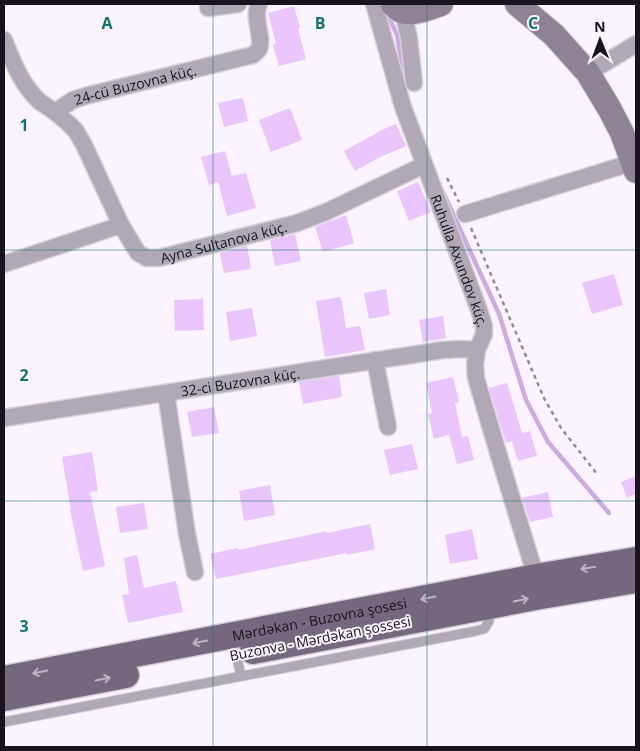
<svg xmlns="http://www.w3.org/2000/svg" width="640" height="751" viewBox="0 0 640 751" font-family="'Open Sans',sans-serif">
  <rect width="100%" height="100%" fill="#fbf3ff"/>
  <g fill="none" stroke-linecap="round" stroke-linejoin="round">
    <g stroke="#cdaae0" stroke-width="4.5">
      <polyline points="386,11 397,35 406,88"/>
      <polyline points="443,192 499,314 526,400 548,442 609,513"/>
    </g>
  </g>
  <g fill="#e9c5fc">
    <polygon points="294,6 300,28 298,29 306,59 279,66 273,45 276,44 268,13"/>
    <polygon points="243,98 248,121 224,127 218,103"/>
    <polygon points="290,108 302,140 271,152 259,120"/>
    <polygon points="396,124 406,146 378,158 355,171 344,151 377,133 377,132"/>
    <polygon points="225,151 232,176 246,173 256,208 227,216 218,182 209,185 201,157"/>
    <polygon points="418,182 431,212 409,221 397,191"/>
    <polygon points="346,215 354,243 323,252 315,227"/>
    <polygon points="295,234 301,261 275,266 270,240"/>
    <polygon points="247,246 251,269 224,273 220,253"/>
    <polygon points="614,274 623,305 592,314 582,283"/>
    <polygon points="386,289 390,315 369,319 364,293"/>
    <polygon points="341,297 346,328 360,326 365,350 325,357 316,301"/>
    <polygon points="203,299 204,330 175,331 174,300"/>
    <polygon points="252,308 257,336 230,341 226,312"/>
    <polygon points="443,316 446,338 423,342 419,320"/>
    <polygon points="339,376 342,397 303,404 299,382"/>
    <polygon points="453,377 459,402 455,403 462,437 468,436 474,460 457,464 449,435 434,439 428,414 432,413 426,383"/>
    <polygon points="507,383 522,433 530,431 537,456 518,461 512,441 506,443 489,388"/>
    <polygon points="214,407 219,433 192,437 187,412"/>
    <polygon points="412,444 418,469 390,475 384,450"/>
    <polygon points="92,452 98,491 90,492 105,566 83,571 70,510 71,510 62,457"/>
    <polygon points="636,476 636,494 627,498 621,482"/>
    <polygon points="270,485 275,515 244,521 239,491"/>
    <polygon points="548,492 553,517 530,522 522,498"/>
    <polygon points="144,503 148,529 120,533 116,507"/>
    <polygon points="370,524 375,549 347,555 347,553 216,579 210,554 238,548 238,550 327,531 327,533"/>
    <polygon points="472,529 478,559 450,564 445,535"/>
    <polygon points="137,555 144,588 176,581 183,612 128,623 122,595 129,594 124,558"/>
  </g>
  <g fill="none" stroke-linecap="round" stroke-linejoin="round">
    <defs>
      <g id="lane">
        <polyline points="236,654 241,676"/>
        <polyline points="4,722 476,631 484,629 489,621 488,607"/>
      </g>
      <g id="street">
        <path id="s1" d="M 374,4 L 403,107 L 479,310 L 484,326 L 484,334 L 477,350 L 475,364 L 476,378 L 499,456 L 536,577"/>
        <polyline points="208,8 238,4"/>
        <polyline points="403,12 409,38 414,83"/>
        <path id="s2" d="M 4,40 C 13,62 21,84 39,101 C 44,105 50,108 55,112 L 73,100 L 89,95 L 253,55 C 255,53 258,51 259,49 C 264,38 252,18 259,4"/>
        <polyline points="588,73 636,44"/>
        <polyline points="55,112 68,123 76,131 84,145 121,225"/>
        <polyline points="465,214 634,162"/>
        <path id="s3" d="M 4,264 L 121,225 L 138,253 L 147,258 L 159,258 L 297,223 L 326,212 L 424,165"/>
        <polyline points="375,360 388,427"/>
        <polyline points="166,393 187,534 195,572"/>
        <path id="s4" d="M 4,418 L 443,350 L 462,349 L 477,350"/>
      </g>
      <g id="secondary">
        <path d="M 393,4 C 404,20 426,9 441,4"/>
        <polyline points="517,4 554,35 588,73 609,108 622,133 636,171"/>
      </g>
      <g id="primary">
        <polyline points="253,651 541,596 636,580"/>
        <path id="s5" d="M 4,679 L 536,577 L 636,560"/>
        <polyline points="4,698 126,675"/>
      </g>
    </defs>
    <use href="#lane" stroke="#d7cfdb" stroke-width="11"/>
    <use href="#street" stroke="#d7cfdb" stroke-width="19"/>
    <use href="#secondary" stroke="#d7cfdb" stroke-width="26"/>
    <use href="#primary" stroke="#d7cfdb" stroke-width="29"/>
    <g stroke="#928b96" stroke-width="2.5" stroke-dasharray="4 4" stroke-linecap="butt">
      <polyline points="447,178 459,202"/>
      <polyline points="471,228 544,398 561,428 597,474"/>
    </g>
    <use href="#lane" stroke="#b0a8b4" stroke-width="9"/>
    <use href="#street" stroke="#b0a8b4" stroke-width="16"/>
    <use href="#secondary" stroke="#8e8294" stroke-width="24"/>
    <use href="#primary" stroke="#75677d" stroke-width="26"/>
  </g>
  <defs><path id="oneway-shaft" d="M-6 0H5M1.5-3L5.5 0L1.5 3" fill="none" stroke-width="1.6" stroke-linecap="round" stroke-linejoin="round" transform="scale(1.25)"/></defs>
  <g stroke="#bfb4c4">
    <use href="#oneway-shaft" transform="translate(588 568) rotate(170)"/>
    <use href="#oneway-shaft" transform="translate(428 598) rotate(169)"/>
    <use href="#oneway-shaft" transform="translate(521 600) rotate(-11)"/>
    <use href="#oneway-shaft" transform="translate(200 642) rotate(169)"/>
    <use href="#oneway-shaft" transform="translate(40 672) rotate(169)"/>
    <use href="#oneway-shaft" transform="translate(103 679) rotate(-11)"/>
  </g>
  <path fill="none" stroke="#0f766e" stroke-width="1" stroke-opacity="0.55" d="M 213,4 L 213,747M 427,4 L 427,747M 4,250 L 636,250M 4,501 L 636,501"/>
  <g text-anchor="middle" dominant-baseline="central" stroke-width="4" stroke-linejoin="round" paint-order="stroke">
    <g font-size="14" fill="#19131d" stroke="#fbf3ff">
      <text stroke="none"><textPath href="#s2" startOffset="176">24-cü Buzovna küç.</textPath></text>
      <text stroke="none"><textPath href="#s3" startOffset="245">Ayna Sultanova küç.</textPath></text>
      <text stroke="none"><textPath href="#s1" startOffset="271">Ruhulla Axundov küç.</textPath></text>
      <text stroke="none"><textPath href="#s4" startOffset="239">32-ci Buzovna küç.</textPath></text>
      <text stroke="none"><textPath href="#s5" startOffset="321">Mərdəkan - Buzovna şosesi</textPath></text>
      <text transform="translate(320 638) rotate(-11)">Buzonva - Mərdəkan şossesi</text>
    </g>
  </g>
  <g font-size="16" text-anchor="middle" font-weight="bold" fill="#0f766e" stroke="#fbf3ff" stroke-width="4" stroke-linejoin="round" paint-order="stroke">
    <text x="107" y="29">A</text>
    <text x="320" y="29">B</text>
    <text x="533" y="29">C</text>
    <text x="24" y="131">1</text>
    <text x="24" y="381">2</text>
    <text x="24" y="632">3</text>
  </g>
  <rect width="640" height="751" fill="none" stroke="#19131d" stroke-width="10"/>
  <g transform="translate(600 40) rotate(359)" stroke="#fbf3ff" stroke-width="4" paint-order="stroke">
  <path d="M0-4L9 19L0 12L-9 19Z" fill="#19131d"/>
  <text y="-8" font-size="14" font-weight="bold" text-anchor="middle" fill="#19131d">N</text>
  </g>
</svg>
